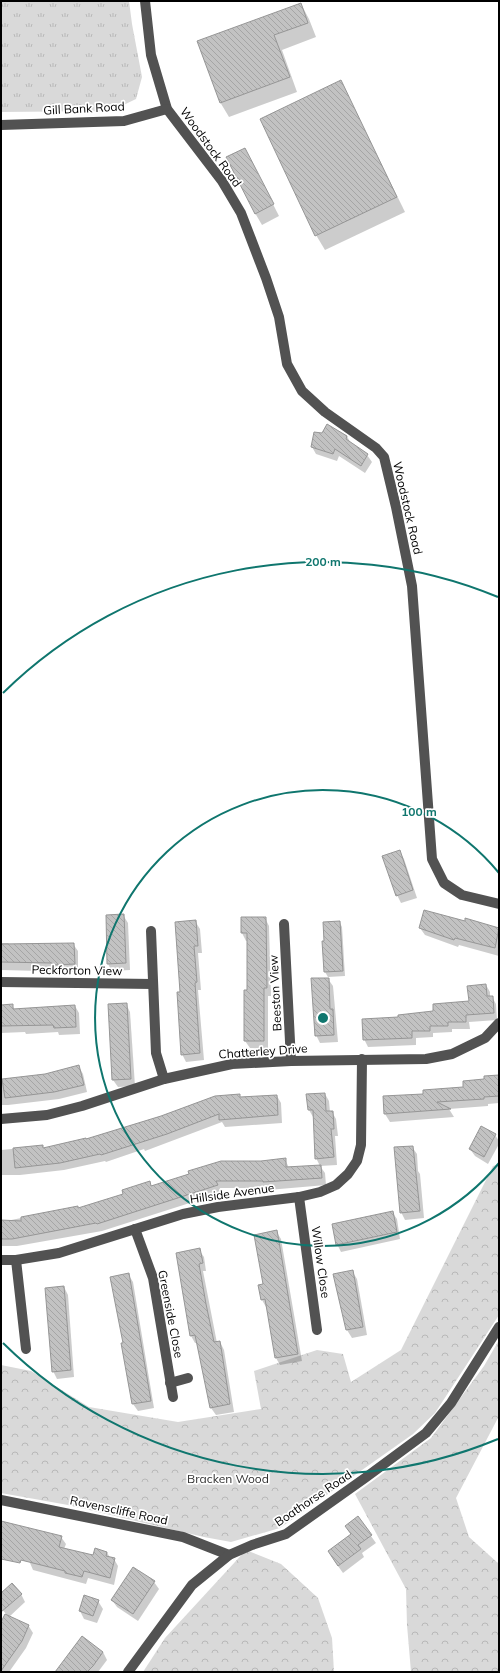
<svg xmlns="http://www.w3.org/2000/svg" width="500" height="1673" viewBox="0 0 500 1673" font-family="Mulish,sans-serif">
  <defs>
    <pattern id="grass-tufts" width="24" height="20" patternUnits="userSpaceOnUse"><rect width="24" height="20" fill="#d9d9d9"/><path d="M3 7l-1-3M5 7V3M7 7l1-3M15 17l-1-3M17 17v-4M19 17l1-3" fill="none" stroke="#b8b8b8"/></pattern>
    <pattern id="forest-crowns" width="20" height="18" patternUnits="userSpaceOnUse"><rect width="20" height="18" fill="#d9d9d9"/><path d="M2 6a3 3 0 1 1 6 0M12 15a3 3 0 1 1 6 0" fill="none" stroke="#b8b8b8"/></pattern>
    <pattern id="building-back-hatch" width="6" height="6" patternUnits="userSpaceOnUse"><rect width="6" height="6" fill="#c2c2c2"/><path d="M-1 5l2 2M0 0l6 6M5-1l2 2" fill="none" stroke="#a5a5a5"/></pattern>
  </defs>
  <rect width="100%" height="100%" fill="#fff"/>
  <polygon fill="url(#grass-tufts)" points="1,1 129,1 132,24 142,77 136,99 111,111 1,112"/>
  <g fill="url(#forest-crowns)">
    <polygon points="499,1164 499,1315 435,1413 413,1434 280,1528 231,1542 204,1537 68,1505 1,1493 1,1365 31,1371 89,1407 178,1422 261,1409 254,1371 317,1350 343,1354 351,1382 401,1350 493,1166"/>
    <polygon points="499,1340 499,1416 456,1498 469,1537 499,1564 499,1672 411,1672 407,1625 406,1589 355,1494 431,1438 484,1366"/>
    <polygon points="246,1550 281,1564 318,1598 332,1638 334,1672 143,1672 165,1638"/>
  </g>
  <g fill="#0003">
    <polygon points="301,4 309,19 316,37 282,50 297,92 229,117 220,102 198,42"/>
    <polygon points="341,82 405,212 325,250 316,235"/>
    <polygon points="245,149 279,216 262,225 255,213"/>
    <polygon points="347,436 351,444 367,455 372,462 365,473 339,456 337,461 316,454 312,447"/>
    <polygon points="400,852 404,859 417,898 401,903 397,895"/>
    <polygon points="123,915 128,923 130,970 112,971 108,964"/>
    <polygon points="242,918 265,918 269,926 271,996 268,996 268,1049 250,1048 245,1041 248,991 248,941 246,941 242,933"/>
    <polygon points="466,920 499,929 499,956 459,945 458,947 425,935 420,928 465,922"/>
    <polygon points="195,921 200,929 202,953 198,953 201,990 198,990 204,1060 186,1062 182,1054 181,993"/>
    <polygon points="340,923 342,927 345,976 328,977 325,972 325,942"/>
    <polygon points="1,943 8,943 9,944 73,944 78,951 78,972 1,970"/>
    <polygon points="328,979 333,986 338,1042 320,1043 316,1035"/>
    <polygon points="486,985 490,992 490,997 492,997 496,1004 497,1020 469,1022 470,1029 452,1029 452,1032 433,1033 433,1037 416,1038 416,1045 368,1047 364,1039 399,1018 434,1012 470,1002"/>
    <polygon points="126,1004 130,1012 135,1086 118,1087 113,1080"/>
    <polygon points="12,1005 15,1010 75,1006 79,1013 80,1034 59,1035 58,1032 26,1034 25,1032 1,1033 1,1006"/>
    <polygon points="79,1067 83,1074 87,1092 59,1099 8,1105 1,1105 1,1081 45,1075"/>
    <polygon points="499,1076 499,1103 488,1104 488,1106 449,1109 454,1117 390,1122 385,1114 384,1097 424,1095 464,1088"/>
    <polygon points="325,1094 329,1101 330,1112 332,1112 336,1119 338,1136 335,1136 337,1165 320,1166 325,1173 326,1185 268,1190 267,1188 220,1188 221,1193 102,1231 17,1246 1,1246 1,1222 77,1207 78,1209 124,1195 149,1183 152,1186 261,1162 285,1159 289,1168 320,1166 316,1158 314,1117 313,1117 309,1110"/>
    <polygon points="239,1095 241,1098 277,1096 281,1103 282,1123 225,1127 222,1122 145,1151 144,1149 106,1162 105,1161 64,1170 20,1175 1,1175 1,1150 42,1146 44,1149 86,1140"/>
    <polygon points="482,1128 495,1135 499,1141 499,1144 488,1164 475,1156 470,1149"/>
    <polygon points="412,1147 417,1154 418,1171 420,1174 424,1218 405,1220 401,1212"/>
    <polygon points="392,1212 397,1219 400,1239 341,1252 337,1244 365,1219 364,1217"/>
    <polygon points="276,1231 281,1239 302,1361 280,1365 276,1358 267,1307 266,1307 262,1300"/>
    <polygon points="199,1250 204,1257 206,1271 203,1271 217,1343 220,1342 224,1350 234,1412 216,1415 211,1408 197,1343 195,1343 191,1336"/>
    <polygon points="352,1271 357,1279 367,1335 352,1338 347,1330 335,1275"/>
    <polygon points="128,1274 133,1282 154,1408 138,1411 133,1404 123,1344 125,1344"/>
    <polygon points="64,1287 68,1295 74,1377 57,1379 53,1371"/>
    <polygon points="358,1518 376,1543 362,1553 364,1557 343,1573 333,1559 352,1535"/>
    <polygon points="1,1522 61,1537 66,1544 64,1549 94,1556 107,1552 110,1558 114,1559 118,1566 114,1585 88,1578 86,1584 33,1570 30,1563 34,1562 1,1555"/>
    <polygon points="154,1582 159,1589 138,1621 117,1607 112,1600"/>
    <polygon points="1,1594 21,1594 25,1602 9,1617 28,1625 33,1633 26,1648 9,1672 1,1672 1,1625 6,1614 1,1608"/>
    <polygon points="98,1601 103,1609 97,1623 84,1619 80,1611"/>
    <polygon points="103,1652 107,1660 98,1672 56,1672"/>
  </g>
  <g fill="url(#building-back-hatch)" stroke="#969696">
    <polygon points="301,3 308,23 274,35 290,77 220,103 197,41"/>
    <polygon points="341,80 397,197 315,236 260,119"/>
    <polygon points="245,148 274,204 255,214 226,157"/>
    <polygon points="327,424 347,436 346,439 368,454 361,466 335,449 333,454 311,447 314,432 322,433"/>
    <polygon points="400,850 413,890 396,896 382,856"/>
    <polygon points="424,910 465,921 465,918 499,928 495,948 455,938 454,940 419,928"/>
    <polygon points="124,914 126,963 107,964 106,915"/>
    <polygon points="241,917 266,917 267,988 264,988 264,1041 244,1041 244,990 247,990 247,933 241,933"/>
    <polygon points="196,920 198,946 194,946 197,982 195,983 200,1053 181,1055 177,992 180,992 175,922"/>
    <polygon points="340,921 343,971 324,972 322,941 324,941 323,922"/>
    <polygon points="74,943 75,964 53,965 52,963 1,962 1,944"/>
    <polygon points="311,978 329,978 330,1009 333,1009 334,1035 315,1036"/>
    <polygon points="486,984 487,996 493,996 494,1013 466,1015 466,1022 448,1022 448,1026 430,1026 430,1031 412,1031 412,1038 363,1040 362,1019 398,1017 398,1015 433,1011 433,1004 469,1001 467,986"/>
    <polygon points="127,1003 131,1079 112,1080 108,1004"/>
    <polygon points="13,1004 13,1009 75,1005 76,1027 54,1028 53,1025 1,1026 1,1005"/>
    <polygon points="79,1065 84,1085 54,1092 5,1098 2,1079 45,1074"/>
    <polygon points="499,1075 499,1096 484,1097 484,1099 437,1102 451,1109 384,1114 383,1096 423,1094 423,1090 463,1087 463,1081 484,1079 484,1076"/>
    <polygon points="325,1093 326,1111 333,1111 334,1129 331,1129 334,1157 315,1159 313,1110 308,1110 306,1094"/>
    <polygon points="240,1094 240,1097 277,1095 278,1115 219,1120 219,1114 167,1134 101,1155 100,1154 60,1163 15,1168 13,1148 43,1145 43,1148 86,1138 86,1139 161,1116 215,1096"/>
    <polygon points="481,1126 496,1134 484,1157 469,1149"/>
    <polygon points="413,1146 420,1211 400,1213 394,1147"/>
    <polygon points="286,1158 286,1167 321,1165 322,1178 263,1182 263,1181 216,1181 218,1185 97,1224 96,1223 12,1239 1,1239 1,1220 21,1221 21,1217 78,1206 78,1208 123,1194 122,1190 150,1181 151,1186 189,1174 188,1171 221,1161 261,1161"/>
    <polygon points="393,1211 397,1232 336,1245 332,1224"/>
    <polygon points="277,1230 298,1354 275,1358 265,1299 261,1300 258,1285 263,1284 254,1235"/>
    <polygon points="200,1248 203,1263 199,1264 206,1304 214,1342 220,1341 230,1404 210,1408 195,1335 190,1336 176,1253"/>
    <polygon points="353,1270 363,1327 346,1330 333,1274"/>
    <polygon points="129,1273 151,1401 132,1404 121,1343 123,1343 110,1277"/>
    <polygon points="64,1286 71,1370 52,1372 45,1288"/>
    <polygon points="358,1516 372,1535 358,1545 361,1549 338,1566 328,1551 351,1534 345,1526"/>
    <polygon points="1,1521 62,1536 59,1547 93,1555 95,1548 107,1552 106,1556 115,1558 110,1578 84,1571 82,1577 65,1573 65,1571 21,1560 20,1563 1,1559"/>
    <polygon points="133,1567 155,1581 133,1614 111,1600"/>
    <polygon points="12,1583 22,1594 1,1612 1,1593"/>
    <polygon points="84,1595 99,1600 93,1616 79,1611"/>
    <polygon points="5,1614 29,1625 22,1641 1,1671 1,1622"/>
    <polygon points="82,1636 103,1652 93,1666 87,1672 55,1672"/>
  </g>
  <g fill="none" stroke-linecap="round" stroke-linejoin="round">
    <g stroke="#525252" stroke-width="10">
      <polyline points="145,1 151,55 167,109 222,181 241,213 266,278 279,317 287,364 302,391 325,412 376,448 384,457 396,507 412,586 432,859 444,883 462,895 499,904"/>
      <polyline points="1,125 124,121 167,109"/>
      <polyline points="284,924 291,1061"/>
      <polyline points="151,931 156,1053 164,1079"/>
      <polyline points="1,982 153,984"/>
      <polyline points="1,1119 47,1115 82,1106 164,1079 232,1064 291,1061 426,1059 452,1054 485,1038 499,1023"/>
      <polyline points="299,1197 317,1330"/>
      <polyline points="135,1229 153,1278 173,1397"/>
      <polyline points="1,1260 16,1260 59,1253 183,1214 218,1207 299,1197 320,1192 336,1185 348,1174 357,1161 361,1145 362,1059"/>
      <polyline points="16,1260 26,1349"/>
      <polyline points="170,1383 188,1378"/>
      <polyline points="1,1500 183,1537 229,1555"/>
      <polyline points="128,1672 192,1585 229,1555 252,1545 286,1534 365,1478 426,1433 451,1403 499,1327"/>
    </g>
  </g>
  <g fill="none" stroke="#0f766e" stroke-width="2">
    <path d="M499 1163A228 228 0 1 1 499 873"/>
    <path d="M498 1439A456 456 0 0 1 3 1343M3 693A456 456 0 0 1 498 597"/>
  </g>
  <g text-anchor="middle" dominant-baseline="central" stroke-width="3.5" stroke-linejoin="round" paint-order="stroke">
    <g font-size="12" fill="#000" stroke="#fff">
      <text transform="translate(84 108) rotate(-3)">Gill Bank Road</text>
      <text transform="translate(211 147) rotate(54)">Woodstock Road</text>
      <text transform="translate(408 508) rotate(77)">Woodstock Road</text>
      <text transform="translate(77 970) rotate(1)">Peckforton View</text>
      <text transform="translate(275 993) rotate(-93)">Beeston View</text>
      <text transform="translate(263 1051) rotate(-4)">Chatterley Drive</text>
      <text transform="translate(232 1193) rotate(-8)">Hillside Avenue</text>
      <text transform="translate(321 1262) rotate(82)">Willow Close</text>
      <text transform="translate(171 1314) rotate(79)">Greenside Close</text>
      <text transform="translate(313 1498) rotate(-34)">Boathorse Road</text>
      <text transform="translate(119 1510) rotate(12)">Ravenscliffe Road</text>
    </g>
    <g font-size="12" fill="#303030" stroke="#fff">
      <text x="228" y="1478">Bracken Wood</text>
    </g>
  </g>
  <circle cx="323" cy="1018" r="6" fill="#0f766e" stroke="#fff" stroke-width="2"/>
  <g font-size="12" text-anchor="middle" font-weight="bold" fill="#0f766e" stroke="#fff" stroke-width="3.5" stroke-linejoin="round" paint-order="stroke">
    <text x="323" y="566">200 m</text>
    <text x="419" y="816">100 m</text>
  </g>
  <rect width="500" height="1673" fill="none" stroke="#000000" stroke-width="4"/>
</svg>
